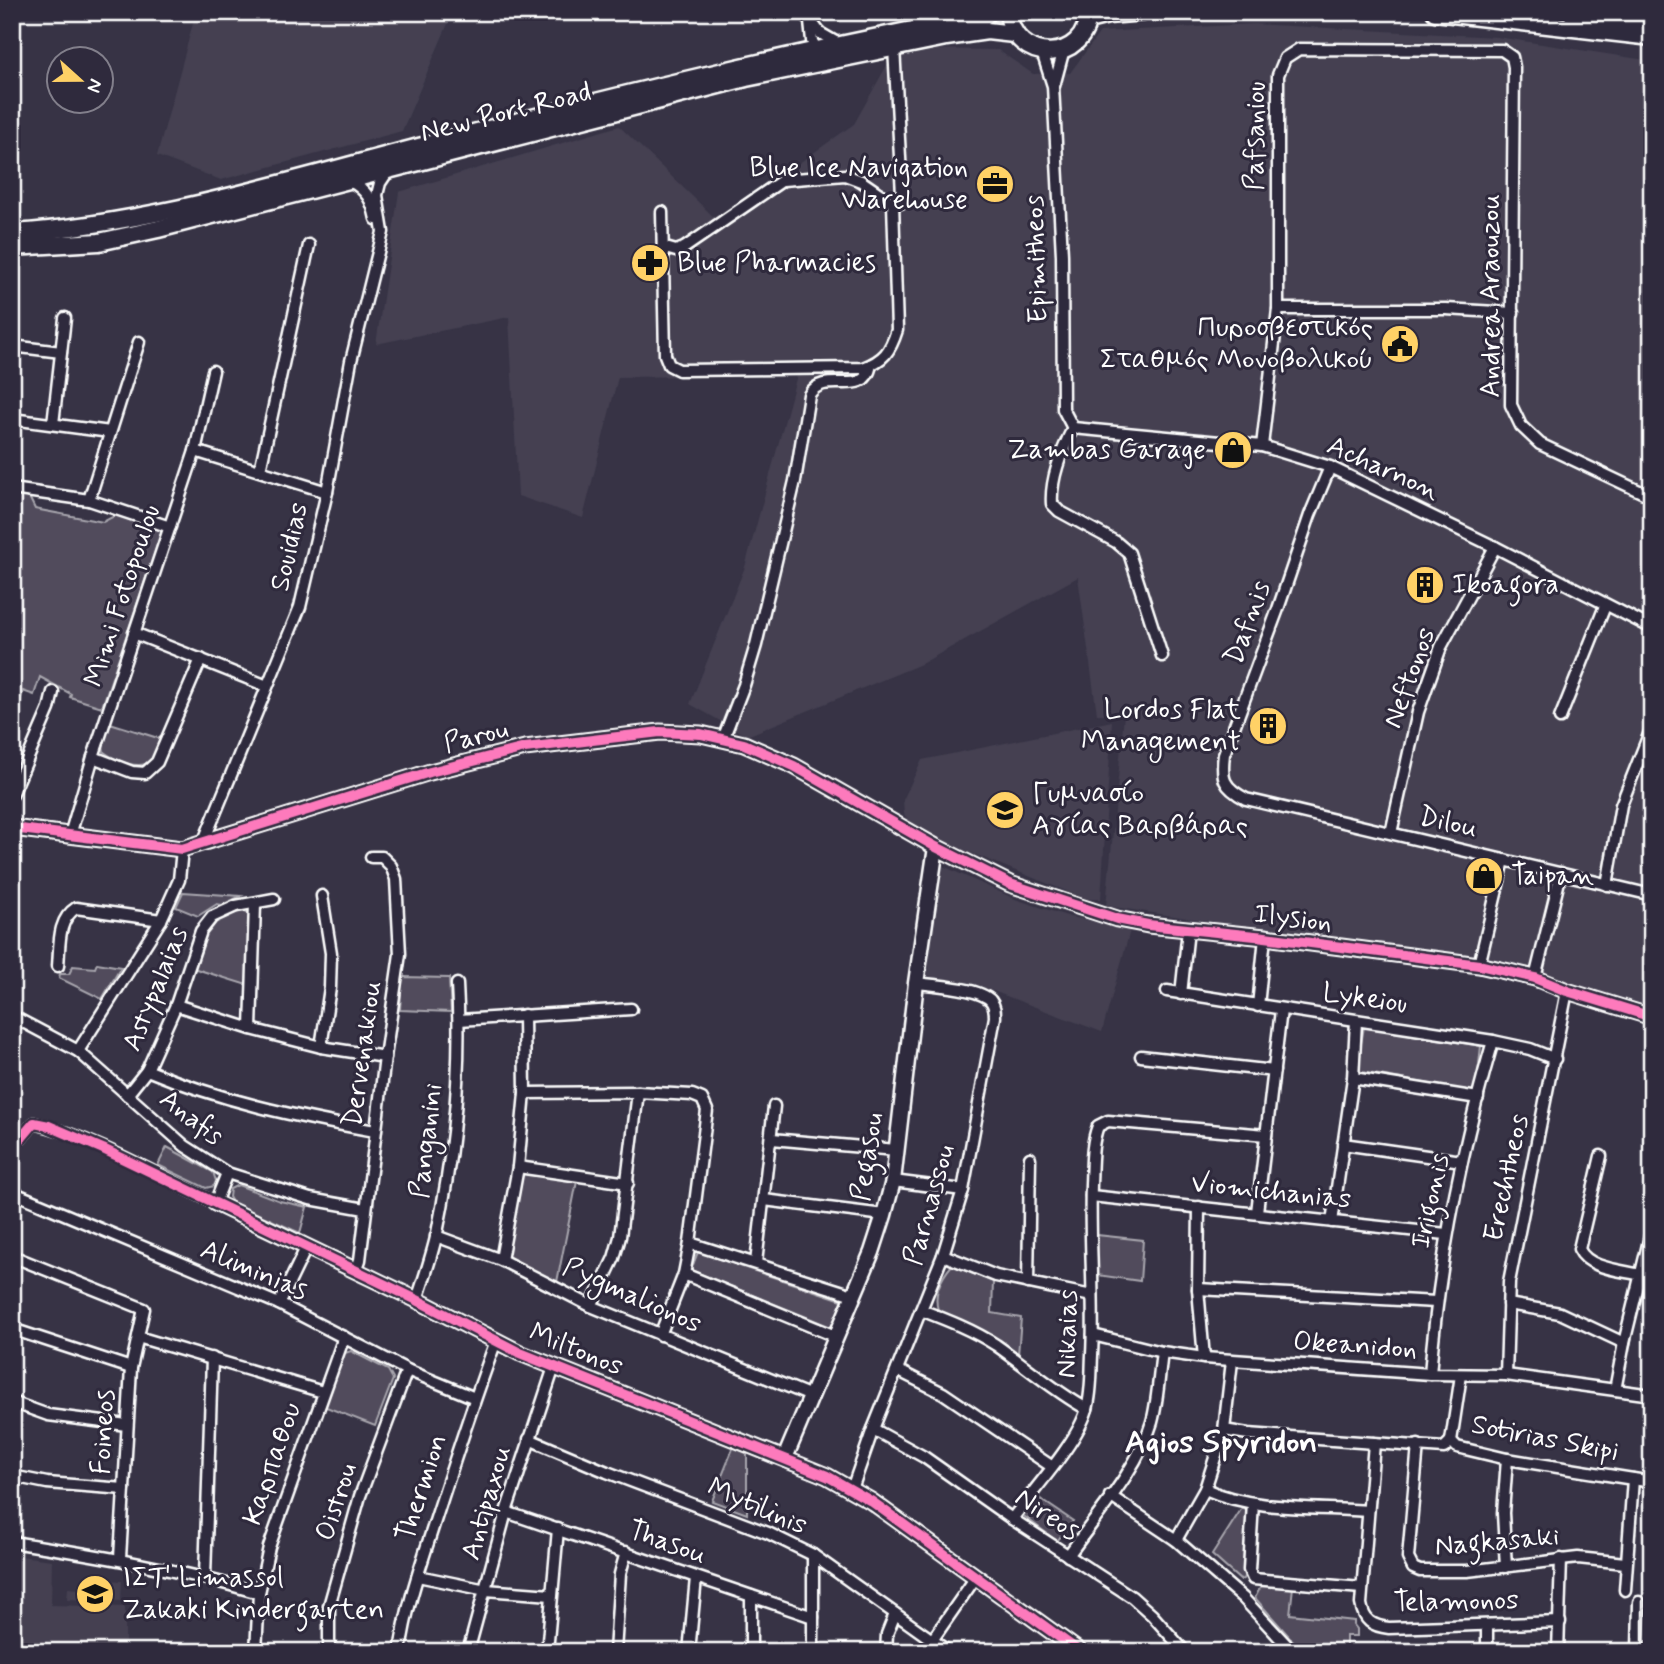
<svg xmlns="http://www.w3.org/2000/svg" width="1664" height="1664" viewBox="0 0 1664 1664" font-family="Mynerve,sans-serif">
  <rect width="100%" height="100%" fill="#373345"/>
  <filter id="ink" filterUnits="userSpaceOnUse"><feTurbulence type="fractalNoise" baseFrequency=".0143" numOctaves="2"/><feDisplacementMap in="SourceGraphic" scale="14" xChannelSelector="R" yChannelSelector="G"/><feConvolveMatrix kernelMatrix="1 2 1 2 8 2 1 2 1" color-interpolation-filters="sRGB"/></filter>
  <g filter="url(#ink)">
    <g fill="#444051">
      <polygon points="196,12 453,12 402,131 221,180 157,156"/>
      <polygon points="1254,24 1497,37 1652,61 1652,1009 1479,961 1106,906 1124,715 1097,714 1078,577 921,664 747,736 690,704 745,567 797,375 618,377 583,518 518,496 509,317 376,344 399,192 619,126 718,221 854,124 896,49 998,50 1033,74 1070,73 1100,32"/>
      <polygon points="1112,721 1101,899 1086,899 951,845 910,823 904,814 903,800 922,760"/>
      <polygon points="943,866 1015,899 1070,917 1131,927 1102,1032 993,991 919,977 940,867"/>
      <polygon points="12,1555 52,1560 51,1605 125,1607 125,1652 12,1652"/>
      <polygon points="95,1579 122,1581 121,1601 67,1599 68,1588 80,1589 81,1583 94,1583"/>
    </g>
    <g fill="#514c5c" stroke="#a8a6ae" stroke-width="2">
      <polygon points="12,495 29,497 35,509 103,522 116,515 162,531 102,707 70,697 71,694 40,677 34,695 23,691 19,705 12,702"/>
      <path d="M 110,723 L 161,739 C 159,746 156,755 152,760 C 140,772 115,760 104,752 L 103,745 Z"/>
      <polygon points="183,892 241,896 222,905 217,904 198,916 176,907"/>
      <path d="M 242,911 L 250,914 L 250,986 L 193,968 C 205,931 203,922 242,911 Z"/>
      <polygon points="97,963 121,967 102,999 59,978 60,974 69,974 73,966 95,968"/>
      <polygon points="402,977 449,978 451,1012 400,1010"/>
      <polygon points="1364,1027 1481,1046 1476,1092 1356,1071"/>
      <polygon points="167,1147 213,1172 216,1181 214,1186 206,1188 158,1165"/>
      <polygon points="523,1173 577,1181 557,1282 507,1257"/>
      <polygon points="238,1185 280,1201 307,1207 300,1233 232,1202 229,1197 230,1189"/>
      <polygon points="1097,1235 1143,1240 1140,1281 1097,1275"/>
      <polygon points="698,1252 845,1301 831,1327 691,1270"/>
      <path d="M 952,1265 L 993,1282 L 992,1313 L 1021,1318 L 1018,1355 L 991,1335 L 938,1310 C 933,1294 941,1278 952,1265 Z"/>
      <polygon points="351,1351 388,1370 393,1379 375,1426 321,1405 342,1354"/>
      <polygon points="734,1446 747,1451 747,1514 712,1501"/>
      <polygon points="1033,1494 1073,1521 1057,1541 1021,1514"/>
      <polygon points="1242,1508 1248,1511 1246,1573 1243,1579 1240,1580 1212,1555"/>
      <polygon points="1266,1585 1293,1587 1290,1614 1354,1621 1354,1625 1357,1629 1357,1636 1346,1636 1346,1652 1303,1652 1255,1598 1261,1586"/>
    </g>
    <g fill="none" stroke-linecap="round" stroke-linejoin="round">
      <defs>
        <g id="street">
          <polyline points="804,12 820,33 839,44"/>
          <polyline points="810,22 812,41 819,54"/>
          <polyline points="1042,52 1053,86 1062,255 1063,409 1073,428"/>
          <polyline points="1054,86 1064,49"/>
          <path d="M 350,181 C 367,190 372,200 376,219"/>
          <polyline points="893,203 900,203 902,194 894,47"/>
          <path d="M 662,212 L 665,355 L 669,365 L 679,370 L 863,368 C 884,360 890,352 897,330 L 893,203 L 861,181 L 845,175 L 783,180 L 684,248 L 676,251 L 662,247"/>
          <polyline points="1278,309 1446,309 1513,313"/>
          <polyline points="12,346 61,352"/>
          <polyline points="12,419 110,432"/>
          <polyline points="53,424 65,318"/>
          <polyline points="1073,428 1262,446 1330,467 1495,547 1652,628"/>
          <path d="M 1073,428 C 1062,450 1050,478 1052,504 L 1059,511 L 1116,542 L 1129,553 L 1162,656"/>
          <polyline points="1262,446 1278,309 1278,75 1285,58 1299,49 1502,50 1512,57 1514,67 1511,405 1521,426 1540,444 1652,497"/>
          <polyline points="195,451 327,492"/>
          <path d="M 1330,467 L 1310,515 L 1278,609 L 1224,754 C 1221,779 1223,787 1246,799 L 1652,895"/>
          <polyline points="260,470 309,245"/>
          <polyline points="12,489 89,500 170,527"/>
          <polyline points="1648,495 1652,483"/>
          <polyline points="89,500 139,342"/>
          <polyline points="134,633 267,686"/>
          <polyline points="1560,718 1605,606"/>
          <path d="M 723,739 L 744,685 L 756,645 L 795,481 L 809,395 C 825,368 864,400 871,365"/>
          <polyline points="93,757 132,772 145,773 157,762 201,659"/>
          <polyline points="12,795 49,709 53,692"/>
          <polyline points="1391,833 1418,712 1441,647 1495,547"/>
          <polyline points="70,835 93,757 195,451 213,371"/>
          <polyline points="203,843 300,607 327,492 351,361 383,232 377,195 380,183 388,171"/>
          <polyline points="1607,885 1621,805 1652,727"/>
          <polyline points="1479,965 1504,860"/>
          <path d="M 58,966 C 60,945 57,920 76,908 L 161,920"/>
          <polyline points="1535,978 1561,873"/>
          <polyline points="1167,991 1493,1041 1530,1049 1555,1059"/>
          <polyline points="1181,994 1188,930"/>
          <polyline points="176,1005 251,1029 321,1047 385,1057"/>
          <polyline points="1258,1006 1265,937"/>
          <polyline points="12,1016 78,1051 185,1146 227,1173 310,1199 365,1209"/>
          <polyline points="459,1020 631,1009"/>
          <polyline points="251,1029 255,904"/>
          <polyline points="321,1047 330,988 331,953 322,896"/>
          <polyline points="78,1051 161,920 179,880 182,849"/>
          <polyline points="1141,1056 1274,1071"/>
          <path d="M 147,1070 C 221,1101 297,1117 375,1131"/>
          <polyline points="1353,1078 1478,1098"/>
          <polyline points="525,1093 638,1092 692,1095 702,1099 707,1110 690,1243 684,1274 660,1335"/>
          <polyline points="127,1095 147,1070 176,1005 201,931 212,917 236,906 274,899"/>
          <polyline points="772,1139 896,1150"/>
          <polyline points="1343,1144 1462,1161"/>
          <path d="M 12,1149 L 34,1123 C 93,1137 159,1176 215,1203 L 227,1173"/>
          <path d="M 1601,1156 L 1579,1249 C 1588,1269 1621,1270 1641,1275"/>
          <polyline points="518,1167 628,1183"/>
          <polyline points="893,1181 963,1190"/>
          <polyline points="12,1192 279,1304 407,1370 475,1398"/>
          <polyline points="1091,1196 1446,1234"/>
          <polyline points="764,1200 884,1215"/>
          <polyline points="1199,1207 1198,1289 1204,1358"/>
          <polyline points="1257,1212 1281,1010"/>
          <polyline points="1332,1222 1353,1078 1356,1021"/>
          <polyline points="436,1236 501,1260 591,1306 811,1396"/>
          <polyline points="690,1243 853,1295"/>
          <polyline points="943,1255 996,1276 1092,1296"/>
          <polyline points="12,1256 144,1309 131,1368 120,1558"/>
          <polyline points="501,1260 518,1167 525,1093 524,1015"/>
          <polyline points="756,1263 774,1106"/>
          <polyline points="356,1271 360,1260 385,1057 400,954 396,879 391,866 382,857 371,857"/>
          <polyline points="684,1274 835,1336"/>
          <polyline points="1028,1283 1030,1158"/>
          <polyline points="1198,1289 1436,1302"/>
          <path d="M 417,1300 C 424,1278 432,1256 437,1233 C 454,1151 462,1068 457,984"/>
          <polyline points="279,1304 306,1248"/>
          <polyline points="1508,1304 1560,1313 1624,1343"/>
          <polyline points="591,1306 614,1258 620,1237 638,1092"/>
          <path d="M 921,1310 C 947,1320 973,1330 996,1345 C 1026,1366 1054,1391 1087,1409"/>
          <polyline points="12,1329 131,1368"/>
          <polyline points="1093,1335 1162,1352 1204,1358 1430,1374 1506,1375 1652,1395"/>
          <polyline points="138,1337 323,1392"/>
          <polyline points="897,1370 943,1393 1051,1466"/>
          <path d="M 1430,1374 C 1439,1260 1461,1150 1493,1041"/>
          <polyline points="1506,1375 1509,1282 1567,991"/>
          <polyline points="1615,1390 1624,1343 1652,1228"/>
          <polyline points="12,1402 48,1415 127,1425"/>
          <polyline points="873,1429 924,1457 1012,1519 1132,1597 1152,1615 1185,1652"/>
          <polyline points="1224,1430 1248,1434 1444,1448 1451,1441"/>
          <polyline points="529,1439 607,1472 768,1533 813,1555 949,1652"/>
          <polyline points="1451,1441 1457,1447 1507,1459 1652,1482"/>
          <polyline points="1451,1441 1461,1375"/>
          <path d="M 1374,1443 L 1361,1604 C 1364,1621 1372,1626 1389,1628 L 1560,1622"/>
          <polyline points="1418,1445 1408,1558 1413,1568 1420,1571 1467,1571 1578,1558 1625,1563"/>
          <polyline points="12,1476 47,1483 124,1489"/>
          <path d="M 852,1489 L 873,1429 L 943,1255 L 963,1190 L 995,1017 C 995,1011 995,1006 991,1001 C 981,988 933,985 916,983"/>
          <path d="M 1205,1489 C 1254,1511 1315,1507 1368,1511"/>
          <polyline points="1110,1496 1176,1540 1243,1598 1293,1652"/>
          <polyline points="1253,1503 1249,1570 1253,1579 1362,1588"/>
          <polyline points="506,1512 813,1617"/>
          <path d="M 1012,1519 C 1034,1489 1077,1443 1087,1409 C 1092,1392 1091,1373 1092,1355 C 1095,1298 1089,1241 1091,1184 C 1092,1164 1091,1144 1098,1126 L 1108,1121 L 1266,1135"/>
          <polyline points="1176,1540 1205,1489 1224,1430 1232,1361"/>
          <path d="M 12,1542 C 96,1555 178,1569 259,1593"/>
          <path d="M 1068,1556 C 1096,1516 1138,1469 1152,1422 C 1158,1400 1159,1374 1162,1352"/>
          <polyline points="1506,1567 1503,1513 1507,1459"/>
          <polyline points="418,1576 486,1590 551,1595"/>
          <polyline points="205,1577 212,1358"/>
          <polyline points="1625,1590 1633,1479"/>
          <polyline points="751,1596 751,1652"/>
          <polyline points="933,1639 976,1577"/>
          <polyline points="256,1652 259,1593 269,1547 344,1337"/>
          <polyline points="329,1652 329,1606 360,1496 407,1370"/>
          <path d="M 400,1652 C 406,1606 422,1562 436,1518 C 455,1459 474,1400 496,1341"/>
          <polyline points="468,1652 506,1512 554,1367"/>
          <polyline points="547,1652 558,1529"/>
          <polyline points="615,1652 620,1574 626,1552"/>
          <polyline points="689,1652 696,1578"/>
          <polyline points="813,1652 813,1555"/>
          <polyline points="886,1652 887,1634 895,1614"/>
          <polyline points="1487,1652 1487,1626"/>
          <polyline points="1558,1652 1561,1559"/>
          <polyline points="1638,1652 1639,1602"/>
        </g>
        <g id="secondary">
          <polyline points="12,828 182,849 430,772 525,748 660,732 701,734 744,744 794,766 936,847 1010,884 1117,919 1148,925 1265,937 1479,965 1535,978 1567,991 1652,1017"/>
          <polyline points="215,1203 417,1300 520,1353 827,1476 871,1501 1080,1652"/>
          <polyline points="785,1458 872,1252 884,1215 893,1181 916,983 936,847"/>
        </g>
        <g id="primary">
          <path d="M 1008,12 C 1013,66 1088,64 1088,12"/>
          <polyline points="1435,12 1652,37"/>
          <polyline points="1570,12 1652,23"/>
          <polyline points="1088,20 1108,15 1144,12"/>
          <path d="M 12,233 C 153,224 290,180 427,145 C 611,97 797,51 984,16 L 989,12"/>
          <polyline points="12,247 99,242 158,229 746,78 946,37 987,31 1014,34"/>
        </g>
      </defs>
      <use href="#street" stroke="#fff" stroke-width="15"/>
      <use href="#secondary" stroke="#fff" stroke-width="19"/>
      <use href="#primary" stroke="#fff" stroke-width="21"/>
      <use href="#street" stroke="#2f2a3d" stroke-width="10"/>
      <use href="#secondary" stroke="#2f2a3d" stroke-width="14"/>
      <use href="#primary" stroke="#2f2a3d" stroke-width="16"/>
      <defs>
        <g id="cycleway">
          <polyline points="12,828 182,849 430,772 525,748 660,732 701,734 744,744 794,766 936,847 1010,884 1117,919 1148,925 1265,937 1479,965 1535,978 1567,991 1652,1017"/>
          <polyline points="12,1149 34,1123 49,1126 103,1149 417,1300 520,1353 827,1476 871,1501 1080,1652"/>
        </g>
      </defs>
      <use href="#cycleway" stroke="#2f2a3d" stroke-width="15"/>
      <use href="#cycleway" stroke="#fd7abc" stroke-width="10"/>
    </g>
  </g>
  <defs>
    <symbol id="office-disc" viewBox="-11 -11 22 22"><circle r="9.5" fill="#ffd166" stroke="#2f2a3d"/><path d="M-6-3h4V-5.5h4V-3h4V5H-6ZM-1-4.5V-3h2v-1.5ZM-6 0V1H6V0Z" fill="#111"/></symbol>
    <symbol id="pharmacy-disc" viewBox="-11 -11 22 22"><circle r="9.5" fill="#ffd166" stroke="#2f2a3d"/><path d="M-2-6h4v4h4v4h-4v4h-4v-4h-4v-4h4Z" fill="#111"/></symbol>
    <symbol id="civic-disc" viewBox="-11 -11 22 22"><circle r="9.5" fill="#ffd166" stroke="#2f2a3d"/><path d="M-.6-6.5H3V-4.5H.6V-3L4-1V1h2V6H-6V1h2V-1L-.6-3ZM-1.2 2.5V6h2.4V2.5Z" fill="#111"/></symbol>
    <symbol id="shop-disc" viewBox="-11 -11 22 22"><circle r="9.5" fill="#ffd166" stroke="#2f2a3d"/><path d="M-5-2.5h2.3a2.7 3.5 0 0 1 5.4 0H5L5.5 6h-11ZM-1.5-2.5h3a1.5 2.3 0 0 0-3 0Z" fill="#111"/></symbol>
    <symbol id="building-disc" viewBox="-11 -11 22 22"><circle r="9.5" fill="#ffd166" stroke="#2f2a3d"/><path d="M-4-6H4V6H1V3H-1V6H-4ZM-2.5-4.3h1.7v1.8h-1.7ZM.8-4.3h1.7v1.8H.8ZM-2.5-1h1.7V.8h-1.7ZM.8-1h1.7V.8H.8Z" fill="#111"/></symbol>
    <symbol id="school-disc" viewBox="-11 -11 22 22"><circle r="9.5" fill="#ffd166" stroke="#2f2a3d"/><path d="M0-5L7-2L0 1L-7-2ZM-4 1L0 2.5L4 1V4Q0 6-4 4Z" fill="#111"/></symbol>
  </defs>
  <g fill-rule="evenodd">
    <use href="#office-disc" x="973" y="162" width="44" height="44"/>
    <use href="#pharmacy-disc" x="628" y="241" width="44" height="44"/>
    <use href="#civic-disc" x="1378" y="322" width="44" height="44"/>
    <use href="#shop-disc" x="1211" y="428" width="44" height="44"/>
    <use href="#building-disc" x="1403" y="563" width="44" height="44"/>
    <use href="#building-disc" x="1246" y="704" width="44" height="44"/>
    <use href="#school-disc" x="983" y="788" width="44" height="44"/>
    <use href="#shop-disc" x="1462" y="854" width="44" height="44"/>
    <use href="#school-disc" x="73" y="1572" width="44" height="44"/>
  </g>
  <g text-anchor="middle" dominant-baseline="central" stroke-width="6" stroke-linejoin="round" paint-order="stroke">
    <g font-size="28" fill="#fff" stroke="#2f2a3d">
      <text transform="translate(506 113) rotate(-14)">New Port Road</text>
      <text transform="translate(1256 136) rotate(-89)">Pafsaniou</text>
      <text transform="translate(1037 259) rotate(-92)">Epimitheos</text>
      <text transform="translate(1491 296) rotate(-90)">Andrea Araouzou</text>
      <text transform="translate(1383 469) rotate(24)">Acharnon</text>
      <text transform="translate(290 547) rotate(-77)">Souidias</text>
      <text transform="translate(123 596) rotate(-72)">Mimi Fotopoulou</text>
      <text transform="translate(1248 623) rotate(-70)">Dafnis</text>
      <text transform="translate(1410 678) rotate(-70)">Neftonos</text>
      <text transform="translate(476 737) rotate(-14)">Parou</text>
      <text transform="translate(1448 823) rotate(13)">Dilou</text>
      <text transform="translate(1293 919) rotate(7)">Ilysion</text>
      <text transform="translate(156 989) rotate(-68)">Astypalaias</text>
      <text transform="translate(1365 999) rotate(8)">Lykeiou</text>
      <text transform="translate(363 1054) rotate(-82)">Dervenakiou</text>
      <text transform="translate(191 1118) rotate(38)">Anafis</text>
      <text transform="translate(427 1141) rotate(-83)">Panganini</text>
      <text transform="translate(868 1157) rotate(-81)">Pegasou</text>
      <text transform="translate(1507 1178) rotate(-78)">Erechtheos</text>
      <text transform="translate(1271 1192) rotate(6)">Viomichanias</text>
      <text transform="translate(1431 1201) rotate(-78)">Irigonis</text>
      <text transform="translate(930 1205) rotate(-74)">Parnassou</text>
      <text transform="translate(254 1271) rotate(23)">Aliminias</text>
      <text transform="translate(632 1296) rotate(24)">Pygmalionos</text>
      <text transform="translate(1068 1334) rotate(-89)">Nikaias</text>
      <text transform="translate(1355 1346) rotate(4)">Okeanidon</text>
      <text transform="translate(576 1350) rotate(22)">Miltonos</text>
      <text transform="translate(104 1432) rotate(-87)">Foineos</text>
      <text transform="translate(1545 1439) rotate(11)">Sotirias Skipi</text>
      <text transform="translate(273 1464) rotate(-71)">Καρπαθου</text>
      <text transform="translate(422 1488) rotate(-72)">Thermion</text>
      <text transform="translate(337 1502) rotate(-72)">Oistrou</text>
      <text transform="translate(487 1503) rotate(-74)">Antipaxou</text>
      <text transform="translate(757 1507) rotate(23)">Mytilinis</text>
      <text transform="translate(1047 1515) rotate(34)">Nireos</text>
      <text transform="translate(1497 1542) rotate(-5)">Nagkasaki</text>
      <text transform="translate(667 1543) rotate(20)">Thasou</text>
      <text transform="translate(1456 1602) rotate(-1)">Telamonos</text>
    </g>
    <g font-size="28" fill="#fff" stroke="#2f2a3d" text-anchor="start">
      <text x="968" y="168" text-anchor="end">Blue Ice Navigation<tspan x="968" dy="32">Warehouse</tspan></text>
      <text x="677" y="263">Blue Pharmacies</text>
      <text x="1373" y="328" text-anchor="end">Πυροσβεστικός<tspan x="1373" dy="32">Σταθμός Μονοβολικού</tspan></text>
      <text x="1206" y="450" text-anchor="end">Zambas Garage</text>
      <text x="1452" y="585">Ikoagora</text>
      <text x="1241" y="710" text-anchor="end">Lordos Flat<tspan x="1241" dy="32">Management</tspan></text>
      <text x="1032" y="794">Γυμνασίο<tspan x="1032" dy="32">Αγίας Βαρβάρας</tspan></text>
      <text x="1511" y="876">Taipan</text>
      <text x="122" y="1578">ΙΣΤ' Limassol<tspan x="122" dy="32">Zakaki Kindergarten</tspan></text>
    </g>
    <g font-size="32" font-weight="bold" fill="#fff" stroke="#2f2a3d">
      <text x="1221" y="1443">Agios Spyridon</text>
    </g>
  </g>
  <rect width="1664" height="1664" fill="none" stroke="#2f2a3d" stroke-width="42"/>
  <rect x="21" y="21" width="1622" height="1622" fill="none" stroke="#fff" stroke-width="2.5" filter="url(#ink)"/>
  <g transform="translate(80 80) rotate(111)"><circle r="33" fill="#2f2a3d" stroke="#827f8b" stroke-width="2"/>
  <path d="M0-5L12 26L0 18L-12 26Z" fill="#ffd166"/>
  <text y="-10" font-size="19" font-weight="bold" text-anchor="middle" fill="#ffffff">N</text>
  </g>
</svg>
